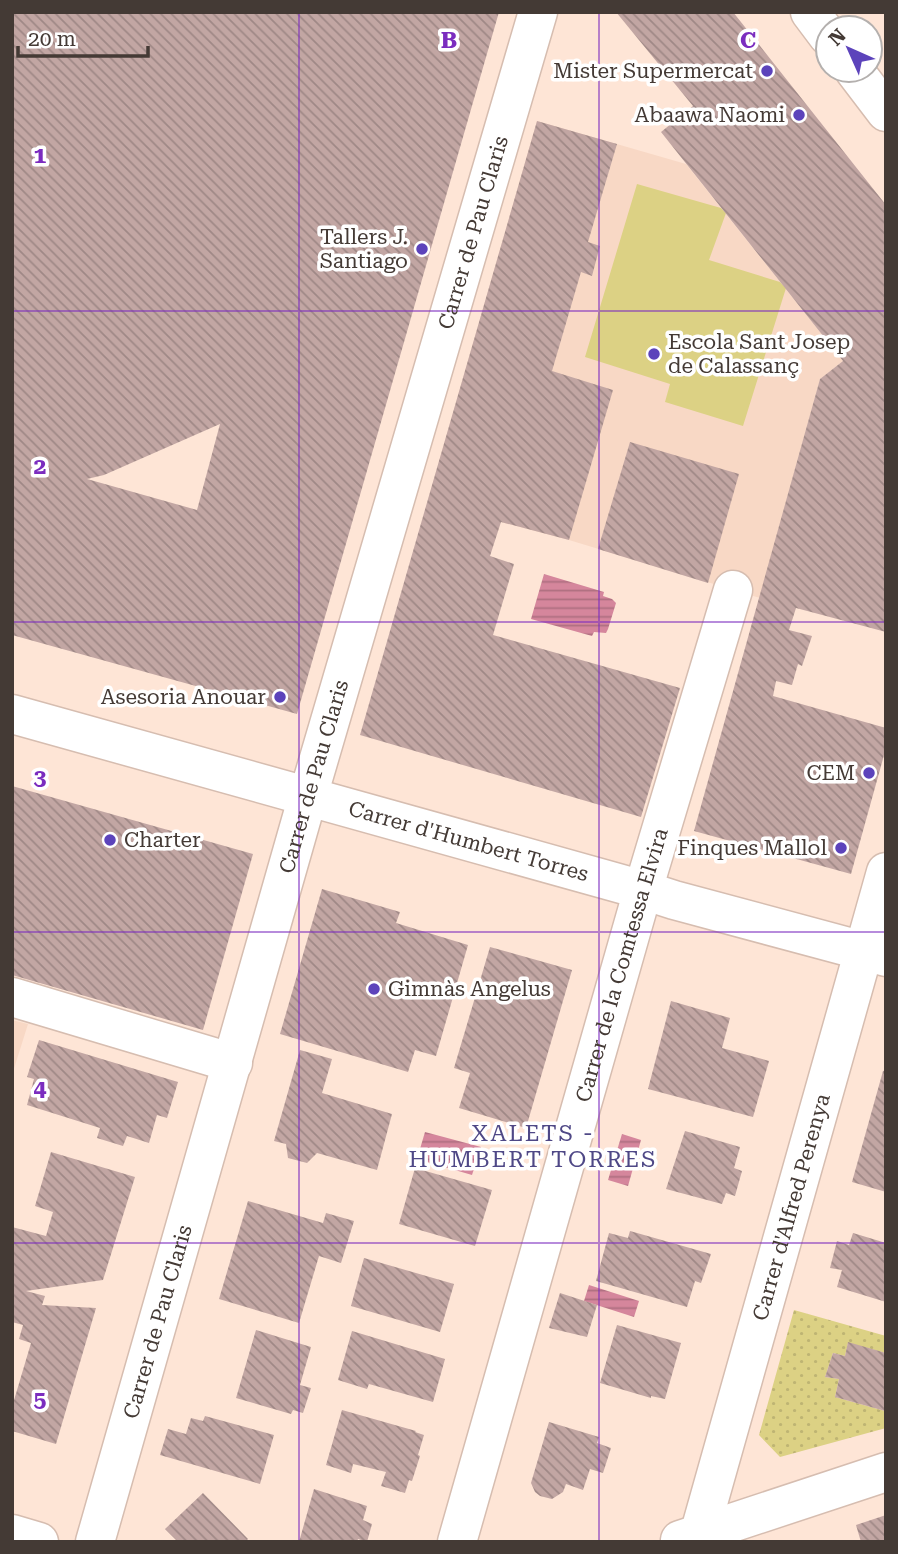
<svg xmlns="http://www.w3.org/2000/svg" width="898" height="1554" viewBox="0 0 898 1554" font-family="'Roboto Serif',serif">
  <defs>
    <pattern id="garden-dots" width="8" height="8" patternUnits="userSpaceOnUse" patternTransform="scale(1.75)"><rect width="8" height="8" fill="#dcd184"/><path d="M2 2h.1M6 6h.1" fill="none" stroke="#beb473" stroke-width="1.8" stroke-linecap="round"/></pattern>
    <pattern id="water-rules" width="6" height="5" patternUnits="userSpaceOnUse" patternTransform="scale(1.75)"><rect width="6" height="5" fill="#d5869c"/><path d="M0 2.5h6" fill="none" stroke="#ae6f80"/></pattern>
    <pattern id="building-back-hatch" width="6" height="6" patternUnits="userSpaceOnUse" patternTransform="scale(1.75)"><rect width="6" height="6" fill="#c2a6a3"/><path d="M-1 5l2 2M0 0l6 6M5-1l2 2" fill="none" stroke="#9f8886"/></pattern>
  </defs>
  <rect width="100%" height="100%" fill="#fee5d6"/>
  <g fill="#f8d8c5">
    <polygon points="537,121 686,164 843,361 820,379 760,598 569,540 501,522 428,500"/>
    <polygon points="12,1020 28,1024 12,1075"/>
  </g>
  <polygon fill="#dcd184" points="637,184 721,208 726,213 709,260 780,282 786,288 743,426 665,402 670,384 585,357"/>
  <polygon fill="url(#garden-dots)" points="794,1310 886,1336 886,1353 848,1343 845,1356 833,1353 825,1377 839,1379 835,1397 885,1411 886,1410 886,1428 780,1457 759,1435"/>
  <g fill="url(#water-rules)">
    <polygon points="544,574 604,592 603,596 612,599 616,603 608,629 606,633 594,632 592,636 531,619"/>
    <polygon points="425,1132 481,1147 472,1175 417,1159"/>
    <polygon points="622,1134 641,1140 628,1186 608,1180"/>
    <polygon points="589,1285 639,1301 634,1317 584,1301"/>
  </g>
  <g fill="url(#building-back-hatch)" fill-rule="evenodd">
    <path d="M 12,12 L 499,12 L 297,714 L 12,635 ZM 220,424 L 197,510 L 87,479 L 104,475 Z"/>
    <polygon points="616,12 733,12 886,205 886,632 796,608 789,630 812,636 802,666 798,664 792,685 776,681 773,696 886,728 886,748 851,874 694,831 820,379 843,361 661,132 693,106"/>
    <polygon points="537,121 617,144 588,242 600,246 592,276 581,272 552,371 613,390 569,540 501,522 490,556 514,564 493,635 680,688 641,817 360,735"/>
    <polygon points="630,442 739,474 708,583 598,549"/>
    <polygon points="12,786 253,854 203,1030 12,975"/>
    <polygon points="322,889 400,912 396,923 468,945 436,1056 415,1050 408,1072 280,1034"/>
    <polygon points="490,947 572,970 526,1128 459,1108 470,1073 454,1068"/>
    <polygon points="671,1001 730,1018 722,1048 769,1061 753,1117 648,1089"/>
    <polygon points="39,1040 178,1082 167,1118 157,1115 149,1143 127,1136 123,1146 97,1138 100,1128 27,1105 34,1079 27,1077"/>
    <polygon points="300,1050 332,1059 322,1093 392,1114 377,1170 317,1153 307,1163 288,1158 286,1144 274,1141"/>
    <polygon points="886,1070 886,1192 852,1182 883,1071"/>
    <polygon points="685,1131 740,1147 734,1168 742,1171 735,1196 726,1193 722,1204 666,1189"/>
    <polygon points="51,1152 135,1177 103,1280 26,1291 45,1296 42,1305 96,1308 56,1444 12,1431 12,1407 31,1343 19,1339 23,1325 12,1322 12,1227 46,1236 53,1212 35,1206"/>
    <polygon points="415,1168 492,1190 475,1246 399,1224"/>
    <polygon points="248,1201 323,1223 326,1213 354,1221 341,1263 319,1256 299,1323 219,1299"/>
    <polygon points="630,1231 711,1254 701,1283 695,1281 687,1307 596,1281 609,1233 628,1238"/>
    <polygon points="853,1233 886,1243 886,1302 837,1287 842,1270 830,1268 837,1241 849,1245"/>
    <polygon points="364,1258 454,1284 440,1332 351,1306"/>
    <polygon points="560,1293 597,1305 587,1337 549,1328"/>
    <polygon points="617,1325 681,1343 665,1399 651,1396 651,1398 600,1383"/>
    <polygon points="256,1330 311,1347 300,1385 311,1388 303,1413 293,1410 291,1414 236,1398"/>
    <polygon points="352,1331 445,1359 433,1402 369,1384 367,1389 338,1380"/>
    <polygon points="848,1342 886,1353 885,1411 835,1397 839,1379 825,1377 833,1353 845,1356"/>
    <polygon points="342,1410 416,1431 415,1432 424,1435 418,1455 420,1456 412,1481 409,1480 405,1493 381,1486 386,1472 353,1464 351,1473 326,1465"/>
    <polygon points="205,1416 274,1435 260,1484 160,1455 168,1429 186,1434 191,1418 203,1421"/>
    <polygon points="549,1422 599,1437 597,1443 611,1448 603,1473 590,1469 583,1490 566,1484 563,1492 552,1499 540,1496 535,1492 531,1483"/>
    <polygon points="314,1489 367,1506 363,1520 372,1524 367,1542 358,1539 357,1542 299,1542"/>
    <polygon points="203,1493 248,1539 245,1542 178,1542 165,1529"/>
    <polygon points="886,1515 886,1542 861,1542 856,1525"/>
  </g>
  <g fill="none" stroke-linecap="round" stroke-linejoin="round">
    <defs>
      <g id="street">
        <polyline points="810,12 828,36"/>
        <polyline points="854,70 886,112"/>
        <path id="s1" d="M 12,714 L 643,890 L 674,900 L 886,957"/>
        <polyline points="12,997 233,1063"/>
        <polyline points="12,1534 39,1542"/>
        <polyline points="680,1540 886,1472"/>
        <path id="s2" d="M 95,1542 L 308,796 L 538,12"/>
        <path id="s3" d="M 457,1542 L 643,890 L 733,590"/>
        <path id="s4" d="M 697,1542 L 886,872"/>
      </g>
    </defs>
    <use href="#street" stroke="#d6bdb0" stroke-width="41"/>
    <use href="#street" stroke="#fff" stroke-width="38"/>
  </g>
  <path fill="none" stroke="#7b2cbf" stroke-width="2" stroke-opacity="0.55" d="M 299,12 L 299,1542M 599,12 L 599,1542M 12,311 L 886,311M 12,622 L 886,622M 12,932 L 886,932M 12,1243 L 886,1243"/>
  <g fill="#5c43bb" stroke="#fff" stroke-width="2.5">
    <circle cx="767" cy="71" r="7"/>
    <circle cx="799" cy="115" r="7"/>
    <circle cx="422" cy="249" r="7"/>
    <circle cx="654" cy="354" r="7"/>
    <circle cx="280" cy="697" r="7"/>
    <circle cx="869" cy="773" r="7"/>
    <circle cx="110" cy="840" r="7"/>
    <circle cx="841" cy="848" r="7"/>
    <circle cx="374" cy="989" r="7"/>
  </g>
  <g text-anchor="middle" dominant-baseline="central" stroke-width="7" stroke-linejoin="round" paint-order="stroke">
    <g font-size="21" fill="#443a35" stroke="#fff" text-anchor="end">
      <text x="753" y="71">Mister Supermercat</text>
      <text x="785" y="115">Abaawa Naomi</text>
      <text x="408" y="237">Tallers J.<tspan x="408" dy="24">Santiago</tspan></text>
      <text x="668" y="342" text-anchor="start">Escola Sant Josep<tspan x="668" dy="24">de Calassanç</tspan></text>
      <text x="266" y="697">Asesoria Anouar</text>
      <text x="855" y="773">CEM</text>
      <text x="124" y="840" text-anchor="start">Charter</text>
      <text x="827" y="848">Finques Mallol</text>
      <text x="388" y="989" text-anchor="start">Gimnàs Angelus</text>
    </g>
    <g font-size="21" fill="#443a35" stroke="#fff">
      <text stroke="none"><textPath href="#s2" startOffset="1363">Carrer de Pau Claris</textPath></text>
      <text stroke="none"><textPath href="#s2" startOffset="796">Carrer de Pau Claris</textPath></text>
      <text stroke="none"><textPath href="#s1" startOffset="474">Carrer d'Humbert Torres</textPath></text>
      <text stroke="none"><textPath href="#s3" startOffset="600">Carrer de la Comtessa Elvira</textPath></text>
      <text stroke="none"><textPath href="#s4" startOffset="348">Carrer d'Alfred Perenya</textPath></text>
      <text stroke="none"><textPath href="#s2" startOffset="229">Carrer de Pau Claris</textPath></text>
    </g>
    <g font-size="23" letter-spacing="2" fill="#4f4886" stroke="#fff">
      <text x="533" y="1133">XALETS -<tspan x="533" dy="26">HUMBERT TORRES</tspan></text>
    </g>
  </g>
  <g font-size="23" text-anchor="middle" font-weight="bold" fill="#7b2cbf" stroke="#fff" stroke-width="7" stroke-linejoin="round" paint-order="stroke">
    <text x="449" y="48">B</text>
    <text x="748" y="48">C</text>
    <text x="40" y="163">1</text>
    <text x="40" y="474">2</text>
    <text x="40" y="785">3</text>
    <text x="40" y="1096">4</text>
    <text x="40" y="1407">5</text>
  </g>
  <rect width="898" height="1554" fill="none" stroke="#443a35" stroke-width="28"/>
  <g transform="translate(849 49) rotate(315)"><circle r="33" fill="#ffffff" stroke="#b4b0ae" stroke-width="2"/>
  <path d="M0-5L12 26L0 18L-12 26Z" fill="#5c43bb"/>
  <text y="-10" font-size="19" font-weight="bold" text-anchor="middle" fill="#443a35">N</text>
  </g>
  <path d="M18 46v10h130v-10" fill="none" stroke="#443a35" stroke-width="3.5"/>
  <text x="28" y="46" font-size="21" fill="#443a35" stroke="#ffffff" stroke-width="5" paint-order="stroke">20 m</text>
</svg>
